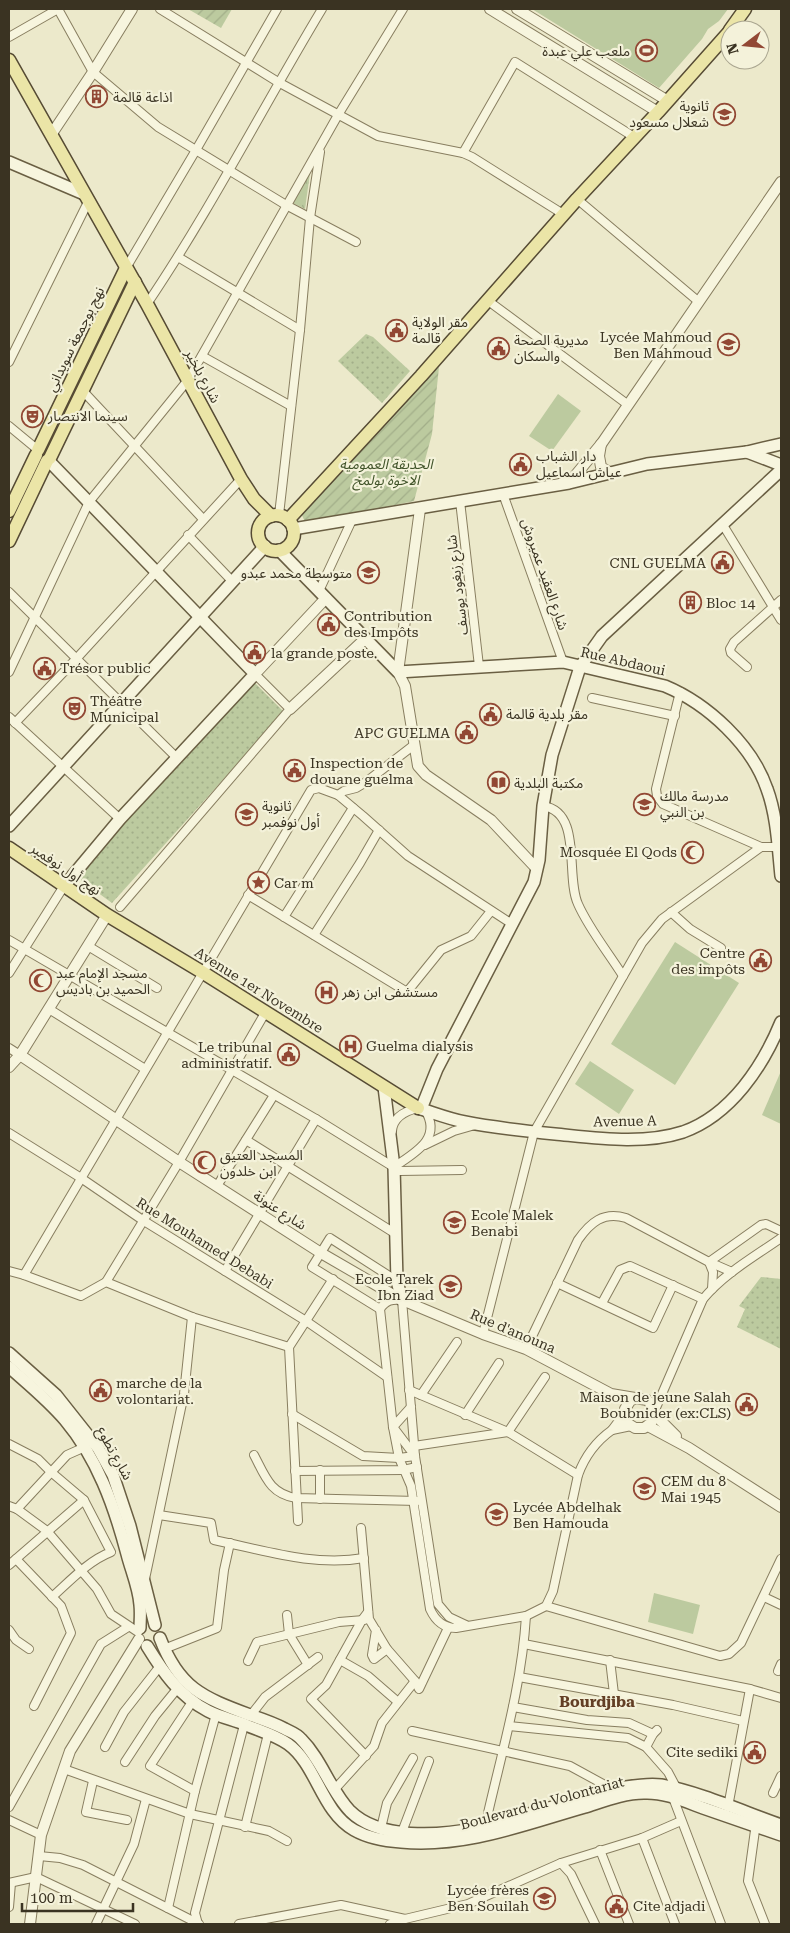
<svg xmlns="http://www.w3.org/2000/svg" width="790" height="1933" viewBox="0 0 790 1933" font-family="'Roboto Serif','Noto Sans Arabic',serif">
  <defs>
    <pattern id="grass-tufts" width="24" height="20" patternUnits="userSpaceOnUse" patternTransform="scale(1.25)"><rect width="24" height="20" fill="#bcca9f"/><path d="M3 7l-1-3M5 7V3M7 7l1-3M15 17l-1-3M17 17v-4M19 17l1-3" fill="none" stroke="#a2ae89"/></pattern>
    <pattern id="park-dots" width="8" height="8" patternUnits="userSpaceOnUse" patternTransform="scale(1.25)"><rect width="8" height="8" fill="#bcca9f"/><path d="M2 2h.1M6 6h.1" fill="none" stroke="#a2ae89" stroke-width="1.8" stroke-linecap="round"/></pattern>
    <pattern id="garden-furrows" width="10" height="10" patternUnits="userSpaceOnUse" patternTransform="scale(1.25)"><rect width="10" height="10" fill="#bcca9f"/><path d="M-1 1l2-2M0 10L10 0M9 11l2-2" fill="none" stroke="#a2ae89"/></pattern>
  </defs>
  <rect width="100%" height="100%" fill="#ece9cb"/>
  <polygon fill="url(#grass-tufts)" points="310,173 305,209 293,203"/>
  <g fill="url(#park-dots)">
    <polygon points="366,334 373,337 410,371 382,403 338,361"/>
    <polygon points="254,682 284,712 112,903 75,876"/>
    <polygon points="761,1277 781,1279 781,1349 737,1327 745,1309 739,1306"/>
  </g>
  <g fill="url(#garden-furrows)">
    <polygon points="188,9 232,9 221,28"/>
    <polygon points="439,367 432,434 414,501 306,524 300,511"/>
  </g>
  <g fill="#bcca9f">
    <polygon points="532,9 728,9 719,21 708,29 702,39 659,88"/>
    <polygon points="558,394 581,411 552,451 529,436"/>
    <polygon points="675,942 739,983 675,1085 611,1044"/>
    <polygon points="590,1061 634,1090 619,1114 575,1084"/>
    <polygon points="781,1071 781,1124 762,1115"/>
    <polygon points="654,1593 700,1605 693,1634 648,1622"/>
  </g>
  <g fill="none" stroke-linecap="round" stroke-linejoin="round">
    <defs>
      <g id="minor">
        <polyline points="58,9 93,72 158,127 286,205 356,242"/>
        <polyline points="160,9 278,82 378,136 463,153 472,157 563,214"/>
        <polyline points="9,37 58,9"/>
        <polyline points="463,153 515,62 634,137"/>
        <polyline points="577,199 699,302"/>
        <polyline points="178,257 300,330"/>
        <polyline points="126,268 196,150 277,9"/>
        <polyline points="487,300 627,404"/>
        <path d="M 147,304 C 211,209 263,107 322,9"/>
        <polyline points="202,356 291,406"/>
        <polyline points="9,362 88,202"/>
        <polyline points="82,390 203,519"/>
        <polyline points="9,426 38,450"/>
        <polyline points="503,494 563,662"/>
        <polyline points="460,501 479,666"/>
        <polyline points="279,515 300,330 310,218 320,152"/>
        <polyline points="723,525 781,620"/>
        <polyline points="188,535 232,581"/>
        <polyline points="319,591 352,520"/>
        <polyline points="9,592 177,758"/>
        <polyline points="747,667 731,653 730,649 734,642 781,600"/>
        <polyline points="9,672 89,502 188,380 338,115 403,9"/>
        <polyline points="680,692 656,789 657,796 663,804 761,847"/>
        <polyline points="592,698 675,716"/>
        <polyline points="9,717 120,819"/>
        <polyline points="15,723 77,658 241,479"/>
        <polyline points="338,795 363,816 408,856 512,924"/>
        <path d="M 543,806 C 583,812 565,876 578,904 C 589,929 608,952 623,976"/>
        <polyline points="248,895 407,992 441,950 471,936 491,911"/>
        <polyline points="120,907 290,709 255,674"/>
        <polyline points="671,912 690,929 721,948"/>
        <polyline points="284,917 353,808"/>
        <polyline points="314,935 360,863 379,830"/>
        <polyline points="9,940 316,1119 400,1171 462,1170"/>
        <polyline points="88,946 157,988"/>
        <polyline points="9,973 64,886"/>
        <polyline points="49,1009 145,1069"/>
        <polyline points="9,1048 20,1055"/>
        <path d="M 392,1131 C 393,1117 405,1111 418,1108"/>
        <polyline points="9,1133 81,1178 144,1221 306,1321 387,1377"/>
        <polyline points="246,1140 396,1234"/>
        <polyline points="425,1145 454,1131 475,1125"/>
        <path d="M 394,1167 C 414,1153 443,1139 425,1110"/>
        <polyline points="217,1186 274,1095"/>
        <polyline points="9,1271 24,1275 81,1296 106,1282 192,1317 289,1347"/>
        <polyline points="225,1271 316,1119"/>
        <polyline points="732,1272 709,1262 761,1225 766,1224 781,1231"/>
        <polyline points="24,1275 311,790 319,788 338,795 344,791 356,788 366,782 414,745"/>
        <polyline points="106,1282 179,1162 265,1013"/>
        <polyline points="557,1283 653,1328 673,1285"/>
        <polyline points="602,1303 620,1270 630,1266 703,1299"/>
        <polyline points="380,1309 312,1267 330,1238 397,1281"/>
        <polyline points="483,1334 534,1132 642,943 662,919 761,847 778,847"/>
        <path d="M 526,1349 L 578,1240 C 590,1223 603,1211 626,1218 L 709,1262 L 713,1272 L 712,1289"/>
        <polyline points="409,1390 508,1432 578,1475"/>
        <polyline points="421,1395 457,1342"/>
        <polyline points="411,1407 393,1427 415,1456"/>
        <path d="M 655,1410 L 703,1299 C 725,1273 754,1257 781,1238"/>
        <polyline points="292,1414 363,1456 399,1458 415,1456"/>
        <polyline points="624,1414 612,1430 631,1426"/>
        <polyline points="465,1415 499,1363"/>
        <path d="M 9,1444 L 38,1459 L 51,1472 L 84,1500 L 111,1552 C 88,1561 70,1581 52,1597"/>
        <polyline points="414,1446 508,1432 545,1377"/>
        <path d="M 254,1455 C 265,1476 270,1494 296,1498 L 417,1501"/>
        <polyline points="320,1470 320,1499"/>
        <polyline points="295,1471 403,1470 417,1467"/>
        <polyline points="9,1506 17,1509 47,1531 97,1589 111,1614 138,1632"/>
        <polyline points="17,1509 67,1455 85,1447"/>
        <path d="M 159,1515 L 211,1523 L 214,1540 C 263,1550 314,1567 364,1558"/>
        <polyline points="298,1521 289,1347 333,1279"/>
        <polyline points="361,1528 369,1619 387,1649 374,1659 372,1655 376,1630"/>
        <polyline points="16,1559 61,1606 71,1633 34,1706"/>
        <polyline points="9,1565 84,1500"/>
        <polyline points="145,1579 184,1394 192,1317"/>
        <polyline points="764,1597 781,1605"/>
        <polyline points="546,1606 720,1656 729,1654 741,1643 781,1559"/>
        <polyline points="287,1615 289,1634 308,1665"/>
        <path d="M 466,1625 L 449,1617 L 438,1604 L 415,1456 L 402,1300 C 392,1299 386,1300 380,1309 L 393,1427 L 399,1458 L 411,1486 L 430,1609 C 435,1620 443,1628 456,1628 L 526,1616 L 546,1606 L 553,1591 L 578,1475 C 585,1456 595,1442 612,1430"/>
        <polyline points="9,1630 16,1640 29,1649"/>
        <polyline points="524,1644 750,1689 781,1698"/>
        <polyline points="164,1649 217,1628 224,1570 230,1543"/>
        <polyline points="387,1649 415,1681 419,1689 448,1628"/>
        <polyline points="340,1660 368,1676 398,1702"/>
        <polyline points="610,1660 614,1694"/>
        <polyline points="248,1661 257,1642 339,1622 364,1620"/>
        <polyline points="778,1671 781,1664"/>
        <polyline points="519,1677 673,1705 743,1721"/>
        <polyline points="192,1702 150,1766 195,1791"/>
        <polyline points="513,1707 587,1720 629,1723 653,1734"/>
        <polyline points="251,1715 265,1697 318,1657"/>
        <polyline points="509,1726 628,1738 646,1747 668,1772 677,1789"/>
        <polyline points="412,1731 570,1766 614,1790"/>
        <polyline points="105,1747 124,1712 160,1666"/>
        <polyline points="646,1747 653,1734 657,1730"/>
        <polyline points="366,1756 311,1699 326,1685 362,1620 368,1612"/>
        <polyline points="125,1762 155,1716 177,1689"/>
        <polyline points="64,1769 190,1814 269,1831 287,1841"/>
        <polyline points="93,1781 86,1812 127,1820"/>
        <polyline points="335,1789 374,1746 382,1723 415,1681"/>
        <polyline points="773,1793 781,1776"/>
        <polyline points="672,1795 721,1924"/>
        <polyline points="9,1807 101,1644 128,1627"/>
        <polyline points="728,1807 750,1689"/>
        <polyline points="9,1820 41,1835"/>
        <polyline points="756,1823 748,1881 765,1924"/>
        <polyline points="245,1827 268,1734"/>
        <polyline points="381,1828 387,1803 413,1758"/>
        <path d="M 492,1829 L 488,1813 C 503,1748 522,1683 526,1616"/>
        <polyline points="402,1832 429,1761"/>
        <polyline points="642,1838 675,1924"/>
        <polyline points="600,1850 629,1924"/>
        <polyline points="39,1856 60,1858 83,1865 199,1924"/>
        <polyline points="561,1863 642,1838 681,1821"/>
        <polyline points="9,1883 36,1877 135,1924"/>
        <polyline points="9,1907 11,1883"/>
        <polyline points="168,1908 195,1791 216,1714"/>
        <polyline points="96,1924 134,1844 146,1799"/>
        <polyline points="198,1924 195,1913 244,1725"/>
        <polyline points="239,1924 341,1905 405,1919 468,1904 561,1863 571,1874 595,1924"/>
        <polyline points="390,1924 403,1920"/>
      </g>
      <g id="tertiary">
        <polyline points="490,9 658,112"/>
        <polyline points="517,9 668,101"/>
        <polyline points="51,135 93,72 132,9"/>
        <polyline points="601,444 599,456 601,467 612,474"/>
        <polyline points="569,483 602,443 781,182"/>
        <polyline points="420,509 398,672 405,686 418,766 426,775 491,820 537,869"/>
        <polyline points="255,674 326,598"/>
        <polyline points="290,709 365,639"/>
        <polyline points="20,1055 179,1162 321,1253 402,1300 483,1334 526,1349 611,1394 647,1400 653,1406 655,1415 651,1423 644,1428 635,1428 627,1423 625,1419 625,1409 630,1401 634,1399"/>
        <polyline points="9,1067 20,1055 107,915"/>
        <polyline points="655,1415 676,1436"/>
        <polyline points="648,1426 689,1448 781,1507"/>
        <polyline points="30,1924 41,1835 70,1751 139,1639"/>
      </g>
      <g id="secondary">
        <polyline points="9,162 84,194"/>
        <polyline points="747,452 781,465"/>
        <polyline points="48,460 255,674 120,819 64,886"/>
        <polyline points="293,529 569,483 647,464 747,452 781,444"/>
        <path d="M 279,550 L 398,672 L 563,662 L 665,686 C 708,704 752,745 767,789 C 777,816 778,847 781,876"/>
        <polyline points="9,826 265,546"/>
        <polyline points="384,1087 394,1167 397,1281 402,1300"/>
        <path d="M 418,1108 C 434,1113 449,1119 465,1122 C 495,1128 525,1131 555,1134 C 596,1138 643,1145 683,1132 C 731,1115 763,1066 781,1022"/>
        <polyline points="421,1109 437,1069 534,882 539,860 543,806 552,755 580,667 602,636 781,470"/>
        <polyline points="9,1353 56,1395 98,1448 113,1475 130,1526 155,1625"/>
        <path d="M 9,1367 C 28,1384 48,1400 65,1420 C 97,1458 114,1505 127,1554 C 131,1570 139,1588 140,1605 C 141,1613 140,1621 140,1628"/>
        <path d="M 160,1638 C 179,1688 202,1697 250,1715 C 262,1719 274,1723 285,1729 C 291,1732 297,1734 301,1739 C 322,1760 330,1790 350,1811 C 379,1840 439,1836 477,1828 C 497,1824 518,1817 539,1811 C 565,1803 592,1796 619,1788 C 633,1786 647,1783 661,1785 C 699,1792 744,1812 781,1825"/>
        <path d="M 147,1646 C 163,1672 179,1696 208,1711 C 220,1717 234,1720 246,1725 C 260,1731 275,1735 288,1744 C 317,1765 321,1811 354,1830 C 368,1838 385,1841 401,1842 C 465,1848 525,1824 585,1807 C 604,1801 624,1793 644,1793 C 664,1792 684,1801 703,1808 C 729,1817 755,1826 781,1835"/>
      </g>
      <g id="primary">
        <polyline points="730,30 745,9"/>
        <polyline points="9,60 147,304 241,479 254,499 271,516"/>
        <polyline points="38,450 126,268"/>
        <polyline points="50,458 135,282"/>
        <polyline points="9,511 36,455"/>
        <circle cx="276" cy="533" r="18"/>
        <polyline points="288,520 421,376 577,199 658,112 730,31"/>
        <polyline points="9,541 47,461"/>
        <polyline points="9,848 107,915 202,972 418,1108"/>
      </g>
    </defs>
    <use href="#minor" stroke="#887e60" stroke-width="10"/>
    <use href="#tertiary" stroke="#887e60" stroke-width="12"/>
    <use href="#secondary" stroke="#6a5f43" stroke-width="14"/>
    <use href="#primary" stroke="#564b34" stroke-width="15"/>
    <use href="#minor" stroke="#f7f5de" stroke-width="8"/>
    <use href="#tertiary" stroke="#f7f5de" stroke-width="10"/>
    <use href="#secondary" stroke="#f7f5de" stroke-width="11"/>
    <use href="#primary" stroke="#ebe5a7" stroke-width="12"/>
  </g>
  <defs>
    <symbol id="stadium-ring" viewBox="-11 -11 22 22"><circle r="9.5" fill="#f4f2da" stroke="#924834" stroke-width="1.5"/><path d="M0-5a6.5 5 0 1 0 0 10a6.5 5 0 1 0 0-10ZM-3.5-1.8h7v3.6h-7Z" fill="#924834"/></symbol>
    <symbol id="building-ring" viewBox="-11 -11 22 22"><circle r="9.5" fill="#f4f2da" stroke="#924834" stroke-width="1.5"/><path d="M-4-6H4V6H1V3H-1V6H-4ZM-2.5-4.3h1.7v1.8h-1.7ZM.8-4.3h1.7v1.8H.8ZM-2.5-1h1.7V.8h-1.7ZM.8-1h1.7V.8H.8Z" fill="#924834"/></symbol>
    <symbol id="school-ring" viewBox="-11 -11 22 22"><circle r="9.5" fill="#f4f2da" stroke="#924834" stroke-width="1.5"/><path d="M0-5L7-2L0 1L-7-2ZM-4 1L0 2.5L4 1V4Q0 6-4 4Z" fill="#924834"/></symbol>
    <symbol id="civic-ring" viewBox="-11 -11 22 22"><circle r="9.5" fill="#f4f2da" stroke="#924834" stroke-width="1.5"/><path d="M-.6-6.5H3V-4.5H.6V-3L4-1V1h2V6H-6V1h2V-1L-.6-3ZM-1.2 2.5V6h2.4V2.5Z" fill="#924834"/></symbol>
    <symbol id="theatre-ring" viewBox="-11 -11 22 22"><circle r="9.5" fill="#f4f2da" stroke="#924834" stroke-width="1.5"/><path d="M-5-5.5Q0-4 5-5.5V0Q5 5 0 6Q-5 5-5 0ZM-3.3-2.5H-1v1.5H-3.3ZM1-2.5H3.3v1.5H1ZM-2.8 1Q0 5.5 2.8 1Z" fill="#924834"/></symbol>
    <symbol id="library-ring" viewBox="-11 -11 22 22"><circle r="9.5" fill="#f4f2da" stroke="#924834" stroke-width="1.5"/><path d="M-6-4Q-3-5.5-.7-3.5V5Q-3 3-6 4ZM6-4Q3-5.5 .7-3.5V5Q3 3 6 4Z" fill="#924834"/></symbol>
    <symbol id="mosque-ring" viewBox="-11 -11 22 22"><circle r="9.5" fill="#f4f2da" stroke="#924834" stroke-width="1.5"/><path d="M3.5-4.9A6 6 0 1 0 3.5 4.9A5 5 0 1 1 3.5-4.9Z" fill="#924834"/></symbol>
    <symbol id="sight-ring" viewBox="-11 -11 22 22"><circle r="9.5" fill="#f4f2da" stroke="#924834" stroke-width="1.5"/><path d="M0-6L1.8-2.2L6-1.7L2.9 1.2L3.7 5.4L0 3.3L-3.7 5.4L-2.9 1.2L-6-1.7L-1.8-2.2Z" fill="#924834"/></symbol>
    <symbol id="hospital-ring" viewBox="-11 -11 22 22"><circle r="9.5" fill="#f4f2da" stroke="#924834" stroke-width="1.5"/><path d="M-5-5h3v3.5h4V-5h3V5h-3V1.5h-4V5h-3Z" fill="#924834"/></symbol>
  </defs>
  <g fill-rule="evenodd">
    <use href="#stadium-ring" x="634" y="38" width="25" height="25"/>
    <use href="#building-ring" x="84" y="84" width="25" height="25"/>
    <use href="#school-ring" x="712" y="102" width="25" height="25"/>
    <use href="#civic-ring" x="384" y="318" width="25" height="25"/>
    <use href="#school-ring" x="716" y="332" width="25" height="25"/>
    <use href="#civic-ring" x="486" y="336" width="25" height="25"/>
    <use href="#theatre-ring" x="20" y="404" width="25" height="25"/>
    <use href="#civic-ring" x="508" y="452" width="25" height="25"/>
    <use href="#civic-ring" x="710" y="550" width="25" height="25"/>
    <use href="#school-ring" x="356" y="560" width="25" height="25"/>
    <use href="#building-ring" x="678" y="590" width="25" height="25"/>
    <use href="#civic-ring" x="316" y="612" width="25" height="25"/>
    <use href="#civic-ring" x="242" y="640" width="25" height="25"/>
    <use href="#civic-ring" x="32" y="656" width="25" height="25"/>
    <use href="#theatre-ring" x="62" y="696" width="25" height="25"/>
    <use href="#civic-ring" x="478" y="702" width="25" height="25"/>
    <use href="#civic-ring" x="454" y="720" width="25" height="25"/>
    <use href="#civic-ring" x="282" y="758" width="25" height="25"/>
    <use href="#library-ring" x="486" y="770" width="25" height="25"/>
    <use href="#school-ring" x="632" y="792" width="25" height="25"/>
    <use href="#school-ring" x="234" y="802" width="25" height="25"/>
    <use href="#mosque-ring" x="680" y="840" width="25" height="25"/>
    <use href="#sight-ring" x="246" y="870" width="25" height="25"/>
    <use href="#civic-ring" x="748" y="948" width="25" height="25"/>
    <use href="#mosque-ring" x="28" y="968" width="25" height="25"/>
    <use href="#hospital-ring" x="314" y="980" width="25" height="25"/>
    <use href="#hospital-ring" x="338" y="1034" width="25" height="25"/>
    <use href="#civic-ring" x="276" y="1042" width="25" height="25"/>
    <use href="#mosque-ring" x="192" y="1150" width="25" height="25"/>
    <use href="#school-ring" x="442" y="1210" width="25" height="25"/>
    <use href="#school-ring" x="438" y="1274" width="25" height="25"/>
    <use href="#civic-ring" x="88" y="1378" width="25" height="25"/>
    <use href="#civic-ring" x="734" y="1392" width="25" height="25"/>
    <use href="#school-ring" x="632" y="1476" width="25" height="25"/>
    <use href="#school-ring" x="484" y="1502" width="25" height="25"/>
    <use href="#civic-ring" x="742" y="1740" width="25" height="25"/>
    <use href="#school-ring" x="532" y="1886" width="25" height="25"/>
    <use href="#civic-ring" x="604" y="1894" width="25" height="25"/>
  </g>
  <g text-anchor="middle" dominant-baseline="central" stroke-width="4.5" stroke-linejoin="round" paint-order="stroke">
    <g font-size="14" fill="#3a3322" stroke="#f4f2da" text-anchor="start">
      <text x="630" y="51" text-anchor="end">ملعب علي عبدة</text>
      <text x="113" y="97">اذاعة قالمة</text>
      <text x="709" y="106" text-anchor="end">ثانوية<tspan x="709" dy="16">شعلال مسعود</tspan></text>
      <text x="412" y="322">مقر الولاية<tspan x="412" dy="16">قالمة</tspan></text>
      <text x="712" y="337" text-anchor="end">Lycée Mahmoud<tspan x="712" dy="16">Ben Mahmoud</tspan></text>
      <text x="514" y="340">مديرية الصحة<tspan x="514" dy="16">والسكان</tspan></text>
      <text x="48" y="416">سينما الانتصار</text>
      <text x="536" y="456">دار الشباب<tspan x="536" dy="16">عياش اسماعيل</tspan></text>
      <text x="706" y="563" text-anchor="end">CNL GUELMA</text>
      <text x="352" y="573" text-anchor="end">متوسطة محمد عبدو</text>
      <text x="706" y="603">Bloc 14</text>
      <text x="344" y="616">Contribution<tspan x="344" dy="16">des Impôts</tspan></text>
      <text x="271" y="653">la grande poste.</text>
      <text x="60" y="668">Trésor public</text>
      <text x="90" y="701">Théâtre<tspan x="90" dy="16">Municipal</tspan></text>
      <text x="506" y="714">مقر بلدية قالمة</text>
      <text x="450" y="733" text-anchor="end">APC GUELMA</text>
      <text x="310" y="763">Inspection de<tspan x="310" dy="16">douane guelma</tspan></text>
      <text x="514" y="783">مكتبة البلدية</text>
      <text x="660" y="796">مدرسة مالك<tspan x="660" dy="16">بن النبي</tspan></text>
      <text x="262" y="806">ثانوية<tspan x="262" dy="16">أول نوفمبر</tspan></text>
      <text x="677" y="852" text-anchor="end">Mosquée El Qods</text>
      <text x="274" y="883">Car m</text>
      <text x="745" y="953" text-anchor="end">Centre<tspan x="745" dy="16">des impôts</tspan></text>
      <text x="56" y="973">مسجد الإمام عبد<tspan x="56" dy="16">الحميد بن باديس</tspan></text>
      <text x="342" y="992">مستشفى ابن زهر</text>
      <text x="366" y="1046">Guelma dialysis</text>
      <text x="272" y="1047" text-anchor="end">Le tribunal<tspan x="272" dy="16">administratif.</tspan></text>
      <text x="220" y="1155">المسجد العتيق<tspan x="220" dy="16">ابن خلدون</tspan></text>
      <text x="471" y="1215">Ecole Malek<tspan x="471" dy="16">Benabi</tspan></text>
      <text x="434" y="1279" text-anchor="end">Ecole Tarek<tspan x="434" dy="16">Ibn Ziad</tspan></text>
      <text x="116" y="1383">marche de la<tspan x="116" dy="16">volontariat.</tspan></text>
      <text x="731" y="1397" text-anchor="end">Maison de jeune Salah<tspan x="731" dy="16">Boubnider (ex:CLS)</tspan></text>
      <text x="661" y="1481">CEM du 8<tspan x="661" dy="16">Mai 1945</tspan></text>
      <text x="513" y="1507">Lycée Abdelhak<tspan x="513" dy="16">Ben Hamouda</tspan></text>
      <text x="738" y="1752" text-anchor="end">Cite sediki</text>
      <text x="529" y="1890" text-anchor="end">Lycée frères<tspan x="529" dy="16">Ben Souilah</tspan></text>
      <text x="633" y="1906">Cite adjadi</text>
    </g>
    <g font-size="14" fill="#3a3322" stroke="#f4f2da">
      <text transform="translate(75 339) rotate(-64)">نهج بوجمعة سويداني</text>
      <text transform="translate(203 376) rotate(62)">شارع بلخير</text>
      <text transform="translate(545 574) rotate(71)">شارع العقيد عميروش</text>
      <text transform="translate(457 585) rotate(-97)">شارع زيغود يوسف</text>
      <text transform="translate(623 661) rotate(13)">Rue Abdaoui</text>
      <text transform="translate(66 869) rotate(34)">نهج أول نوفمبر</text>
      <text transform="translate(259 990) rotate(32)">Avenue 1er Novembre</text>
      <text transform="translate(625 1121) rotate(-1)">Avenue A</text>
      <text transform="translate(280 1210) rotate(33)">شارع عنونة</text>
      <text transform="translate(205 1243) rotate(32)">Rue Mouhamed Debabi</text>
      <text transform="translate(513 1331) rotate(23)">Rue d'anouna</text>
      <text transform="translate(115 1453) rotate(61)">شارع تطوع</text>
      <text transform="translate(542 1803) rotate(-15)">Boulevard du Volontariat</text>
    </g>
    <g font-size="14" font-style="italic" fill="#41542a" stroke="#f4f2da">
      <text x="386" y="464">الحديقة العمومية<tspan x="386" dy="16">الاخوة بولمخ</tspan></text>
    </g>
    <g font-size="15" font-weight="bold" fill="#633f25" stroke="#f4f2da">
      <text x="597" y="1702">Bourdjiba</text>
    </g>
  </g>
  <rect width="790" height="1933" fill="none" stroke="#3a3322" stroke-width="20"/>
  <g transform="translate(745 45) rotate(254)"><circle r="24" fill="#f4f2da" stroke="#aaa690"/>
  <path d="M0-4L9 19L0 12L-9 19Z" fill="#924834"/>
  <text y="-8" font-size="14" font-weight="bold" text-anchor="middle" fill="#3a3322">N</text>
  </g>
  <path d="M22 1903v8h111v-8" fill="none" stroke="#3a3322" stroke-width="2.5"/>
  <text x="30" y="1903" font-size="15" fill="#3a3322" stroke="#f4f2da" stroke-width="4" paint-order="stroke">100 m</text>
</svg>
